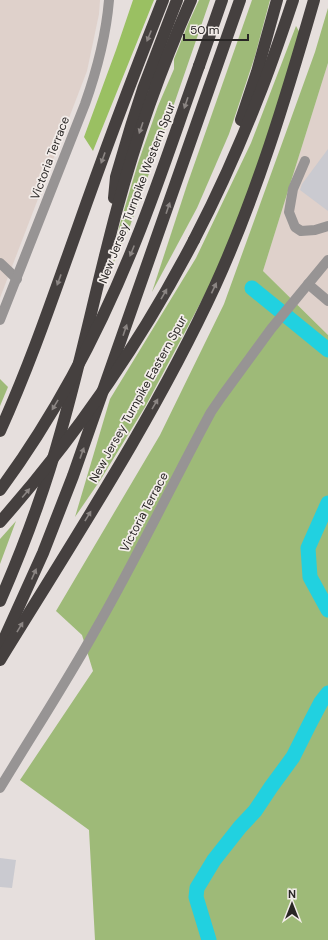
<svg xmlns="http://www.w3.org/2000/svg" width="328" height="940" viewBox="0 0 328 940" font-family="'DM Sans',sans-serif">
  <rect width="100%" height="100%" fill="#e6dfdd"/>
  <g fill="#dfd1cb">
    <polygon points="0,0 100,0 99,14 87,71 0,298"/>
    <polygon points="328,63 328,335 263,271"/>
  </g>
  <g fill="#9eba78">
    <polygon points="199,0 210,0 172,110 130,226 113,264 119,227 138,163 158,106 174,69 174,59 188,24"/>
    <polygon points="252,0 270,0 255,56 229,134 197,208 152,292 187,185"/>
    <polygon points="328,8 328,63 263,271 328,335 328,940 95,940 89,830 20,780 93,671 82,635 56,611 160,435 224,304 315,52"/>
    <polygon points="296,26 300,33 270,147 210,285 145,407 101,479 75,517 110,399 196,258 251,143"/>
    <polygon points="0,379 8,387 0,406"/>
    <polygon points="16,521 0,564 0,565 0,539"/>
  </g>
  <polygon fill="#9ac062" points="133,0 154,0 93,151 84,137 116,50"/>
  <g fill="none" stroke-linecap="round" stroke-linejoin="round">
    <g stroke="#21d1e0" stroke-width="15">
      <polyline points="252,288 328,350"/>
      <polyline points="328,503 308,548 310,577 328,610"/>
      <polyline points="209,940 196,897 197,888 214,860 240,827 255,811 271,787 293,757 309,725 321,702 328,693"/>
    </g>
  </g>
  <g fill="#cacad0">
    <polygon points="328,149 328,211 300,190 302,184"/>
    <polygon points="0,858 16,860 12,888 0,887"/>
  </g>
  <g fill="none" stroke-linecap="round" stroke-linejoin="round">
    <g stroke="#979494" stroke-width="10">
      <polyline points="305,161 293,189 289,212 295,227 301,231 315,230 328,226"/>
      <polyline points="0,263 17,279"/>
      <polyline points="308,284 328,301"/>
      <path d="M 0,320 L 85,104 C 97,70 106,36 109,0"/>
      <path d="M 0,788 C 32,735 66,683 96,629 C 137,558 172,484 211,412 L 222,396 L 271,329 L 328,260"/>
    </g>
    <g stroke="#45403f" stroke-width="12">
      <polyline points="199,66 222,0"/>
      <polyline points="241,120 257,72 277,0"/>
      <polyline points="114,198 116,177 132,123 143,89 177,0"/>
      <path d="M 194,240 C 218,194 239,147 258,98 C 271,66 282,33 293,0"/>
      <path d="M 0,431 C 30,365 53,297 77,230 C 104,153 133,76 163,0"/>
      <path d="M 0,601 C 24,546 45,489 61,431 C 82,358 97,283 117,209 C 136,138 161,68 191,0"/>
      <polyline points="0,648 43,553 73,476 240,0"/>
      <path d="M 0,660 C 75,538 155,416 215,286 C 257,194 286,97 314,0"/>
    </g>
    <g stroke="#45403f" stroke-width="12">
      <path d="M 0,490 C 56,414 101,328 136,240 C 159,183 178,124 199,66"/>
      <path d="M 0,522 C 76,436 141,342 194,240"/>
    </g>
  </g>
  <defs><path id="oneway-solid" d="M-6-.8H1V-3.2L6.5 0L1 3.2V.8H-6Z"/></defs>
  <g fill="#8b8583">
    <use href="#oneway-solid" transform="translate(149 36) rotate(112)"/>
    <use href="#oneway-solid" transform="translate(186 103) rotate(109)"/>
    <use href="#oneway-solid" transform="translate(141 128) rotate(109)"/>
    <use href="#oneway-solid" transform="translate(103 158) rotate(110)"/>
    <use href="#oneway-solid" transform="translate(168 208) rotate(-71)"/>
    <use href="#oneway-solid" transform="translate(132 251) rotate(112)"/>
    <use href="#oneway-solid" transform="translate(59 280) rotate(110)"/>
    <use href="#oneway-solid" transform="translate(214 288) rotate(-65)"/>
    <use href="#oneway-solid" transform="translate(164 294) rotate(-60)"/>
    <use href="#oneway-solid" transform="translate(125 330) rotate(-71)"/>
    <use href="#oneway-solid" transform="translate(155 404) rotate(-60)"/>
    <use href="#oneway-solid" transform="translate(55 405) rotate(121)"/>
    <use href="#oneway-solid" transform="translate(82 453) rotate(-70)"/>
    <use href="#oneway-solid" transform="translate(26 493) rotate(-50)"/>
    <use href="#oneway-solid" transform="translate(88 516) rotate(-59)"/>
    <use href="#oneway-solid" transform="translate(34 574) rotate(-66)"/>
    <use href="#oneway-solid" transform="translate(20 627) rotate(-59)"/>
  </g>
  <g text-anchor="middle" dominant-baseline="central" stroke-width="3.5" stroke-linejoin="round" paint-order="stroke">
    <g font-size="12" fill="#292625" stroke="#f3edea">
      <text transform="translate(50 158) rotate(-69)">Victoria Terrace</text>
      <text transform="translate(137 193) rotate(-69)">New Jersey Turnpike Western Spur</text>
      <text transform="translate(138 399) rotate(-61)">New Jersey Turnpike Eastern Spur</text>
      <text transform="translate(144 512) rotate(-62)">Victoria Terrace</text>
    </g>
  </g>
  <g transform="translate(292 904)" stroke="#f3edea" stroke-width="3" paint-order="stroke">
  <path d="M0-3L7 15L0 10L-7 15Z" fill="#292625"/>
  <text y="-6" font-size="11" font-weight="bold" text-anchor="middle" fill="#292625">N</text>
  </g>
  <path d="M184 34v6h64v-6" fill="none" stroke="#292625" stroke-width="2"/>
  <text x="190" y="34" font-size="12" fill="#292625" stroke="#f3edea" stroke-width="3" paint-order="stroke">50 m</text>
</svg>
